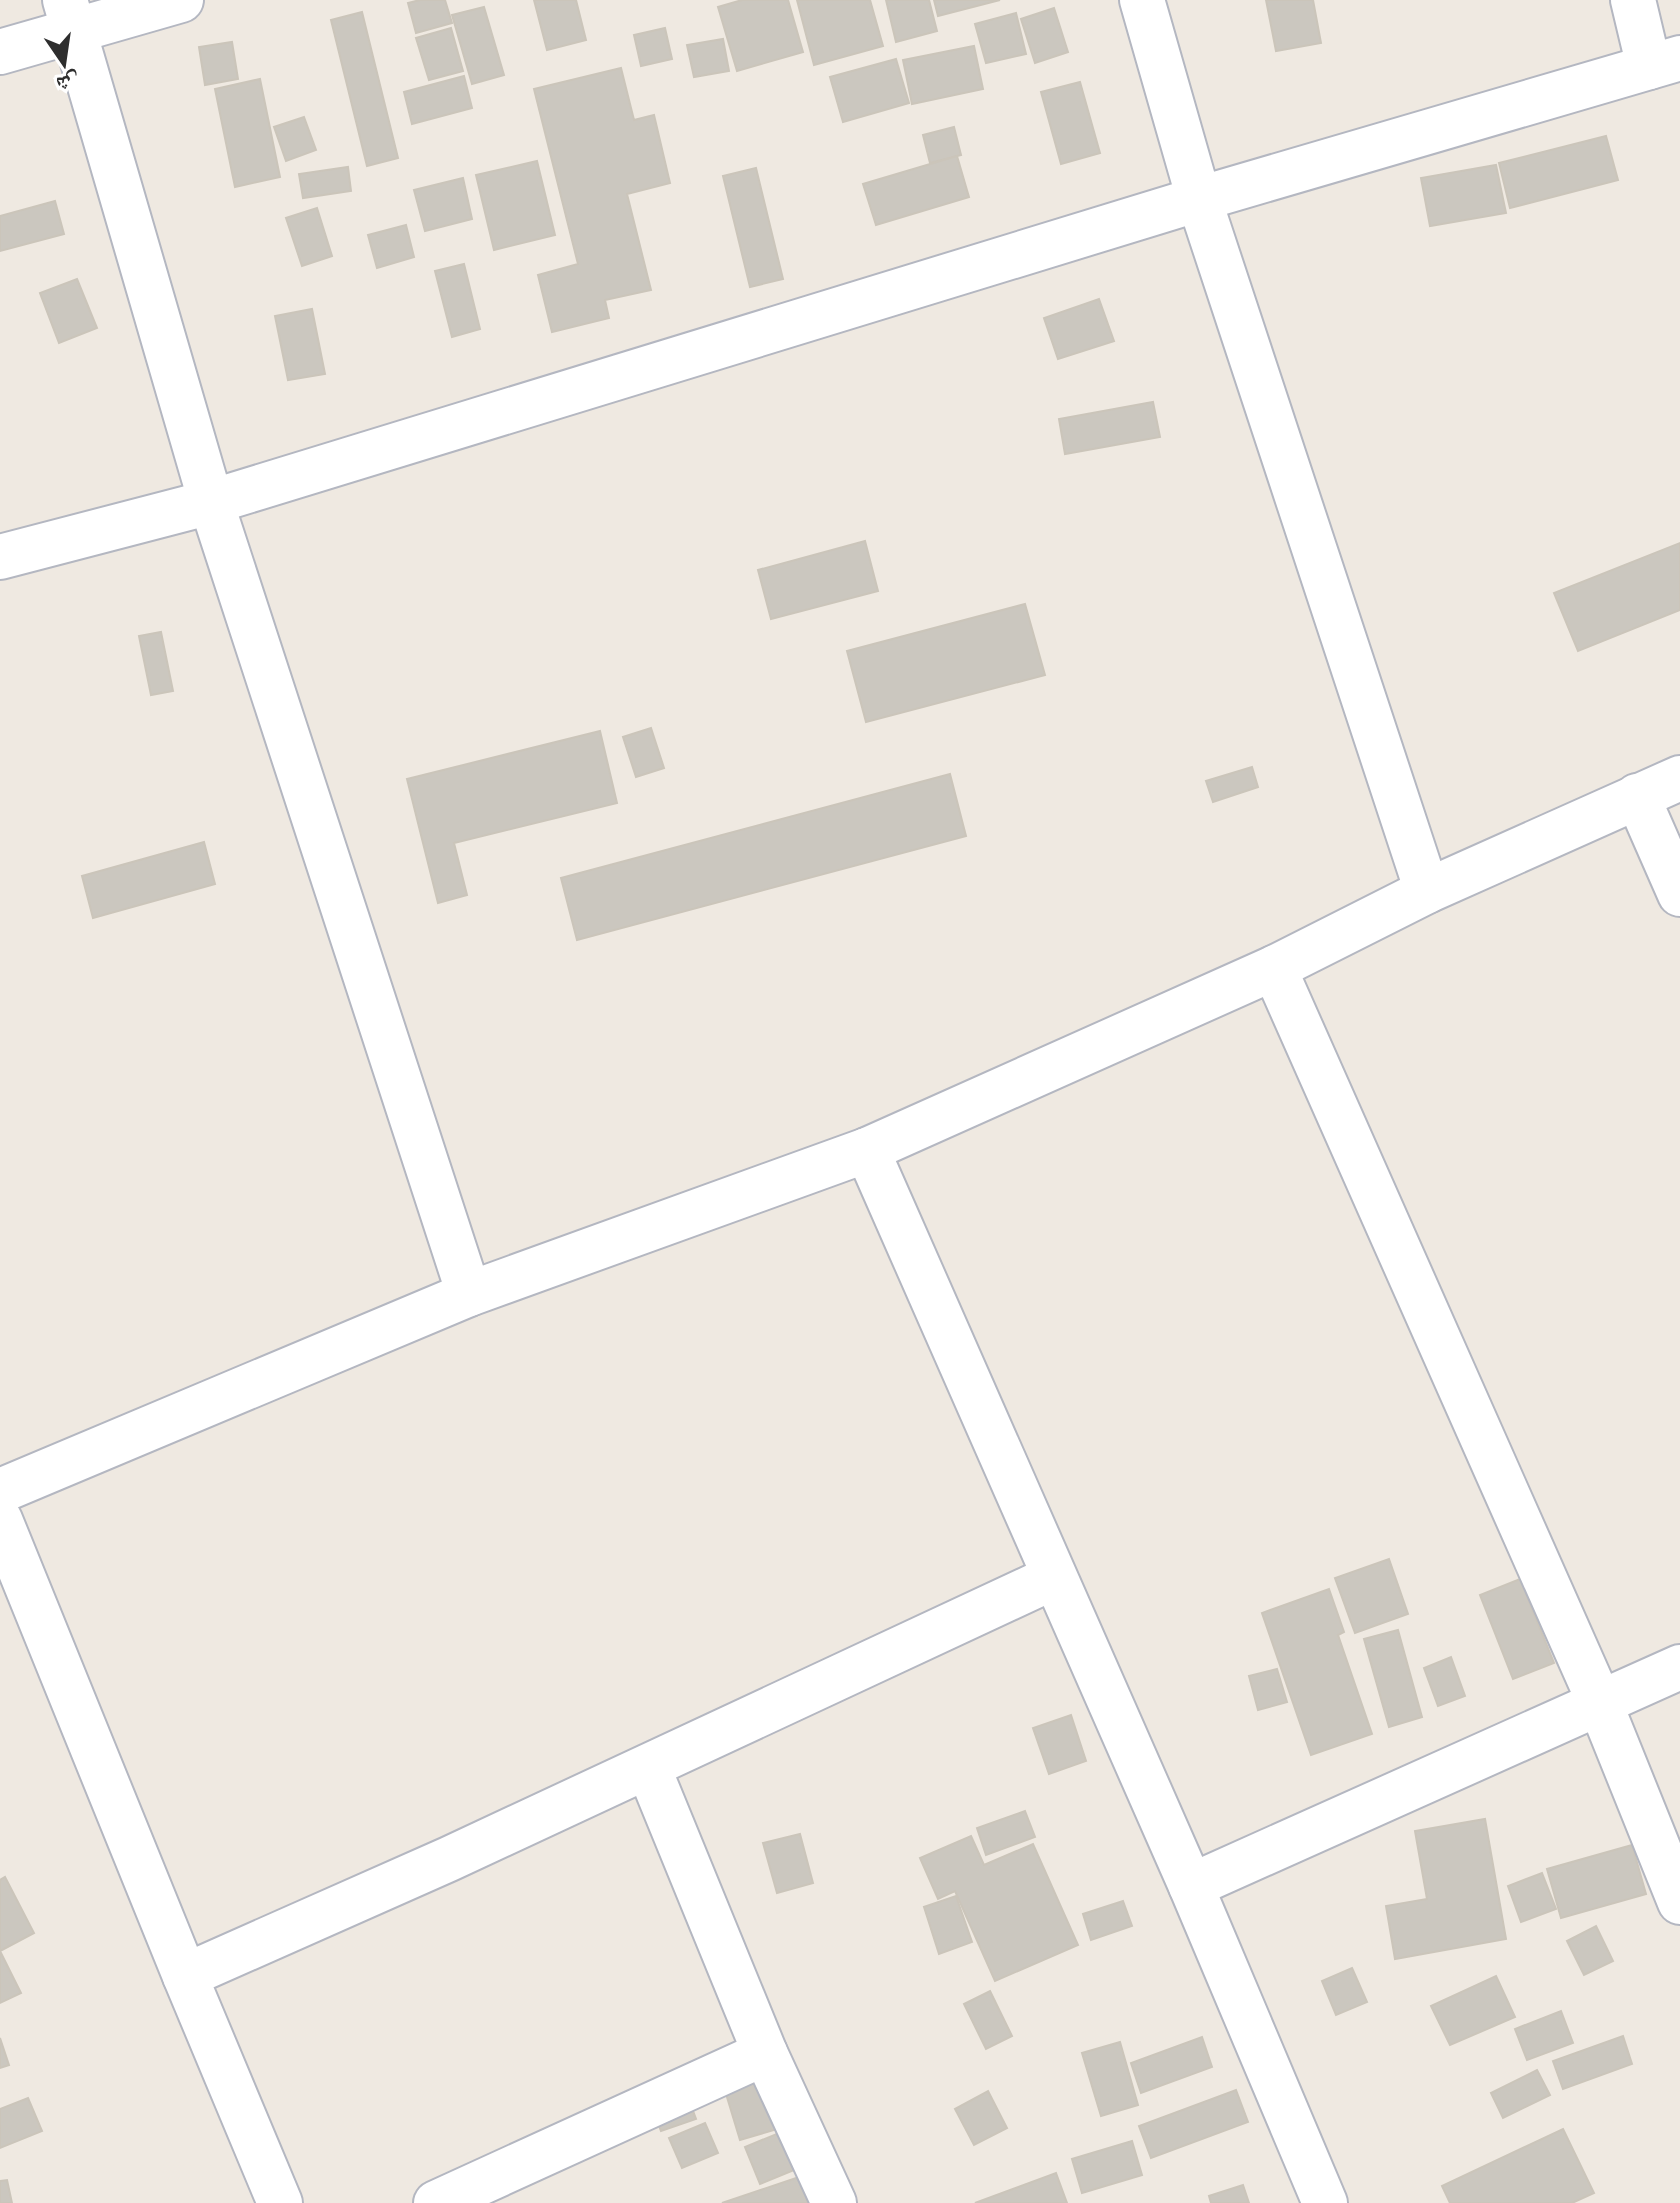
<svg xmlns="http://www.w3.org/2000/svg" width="1680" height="2203" viewBox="0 0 1680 2203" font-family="'Fira Sans Condensed','Noto Naskh Arabic',sans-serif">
  <rect width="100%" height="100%" fill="#efe9e1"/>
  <g fill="#cbc7bf" stroke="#cbc5ba" stroke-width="2">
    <polygon points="420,0 445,0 452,23 416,33 408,3"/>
    <polygon points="534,0 576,0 586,40 547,50"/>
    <polygon points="742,0 788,0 803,52 737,71 718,7"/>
    <polygon points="797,0 870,0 883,46 814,65"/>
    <polygon points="886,0 929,0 937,31 896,42"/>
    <polygon points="934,0 1000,0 938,16"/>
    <polygon points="1266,0 1313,0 1321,43 1276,51"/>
    <polygon points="484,7 504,75 472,84 452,15"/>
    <polygon points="1054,8 1068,52 1035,63 1021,19"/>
    <polygon points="362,12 398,158 367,166 331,20"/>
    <polygon points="1016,13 1026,54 986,63 975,24"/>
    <polygon points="451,28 463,71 429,80 416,38"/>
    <polygon points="665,28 672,59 641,66 634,35"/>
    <polygon points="723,39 729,71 694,77 687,45"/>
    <polygon points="232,42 238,79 205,85 199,47"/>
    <polygon points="974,46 983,89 912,104 903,60"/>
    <polygon points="896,59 909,103 843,122 830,77"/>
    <polygon points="621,68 634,120 654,115 670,183 627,194 651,290 605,300 609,318 552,332 538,275 578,264 534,89"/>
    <polygon points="464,76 472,108 412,124 404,92"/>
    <polygon points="260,79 280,177 235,187 215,89"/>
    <polygon points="1080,82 1100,153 1061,164 1041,92"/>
    <polygon points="304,117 316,150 286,161 274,127"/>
    <polygon points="954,127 961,155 930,163 923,135"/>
    <polygon points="1606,136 1618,180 1510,208 1499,163"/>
    <polygon points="957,156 969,197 876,225 863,184"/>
    <polygon points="537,161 555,235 494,250 476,175"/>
    <polygon points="1496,165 1506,213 1430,226 1421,178"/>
    <polygon points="348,167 351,191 303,198 299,174"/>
    <polygon points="756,168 783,279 750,287 723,176"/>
    <polygon points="463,178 472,219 425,231 414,190"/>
    <polygon points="55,201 64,234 0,251 0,216"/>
    <polygon points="317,208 332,256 302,266 286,218"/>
    <polygon points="406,225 414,257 377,268 368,235"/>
    <polygon points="464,264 480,329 452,337 435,271"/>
    <polygon points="77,279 97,328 59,343 40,293"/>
    <polygon points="1099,299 1114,341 1058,359 1044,318"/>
    <polygon points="312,309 325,374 288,380 275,316"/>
    <polygon points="1153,402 1160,437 1065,454 1059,419"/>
    <polygon points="865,541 878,591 771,619 758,570"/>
    <polygon points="1680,543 1680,610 1578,651 1554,593"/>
    <polygon points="1025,604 1045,675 866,722 847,651"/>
    <polygon points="161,632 173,691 151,695 139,636"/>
    <polygon points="651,728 664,768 636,777 623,737"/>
    <polygon points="600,731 617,803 454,843 467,895 438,903 407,779"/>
    <polygon points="1252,767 1258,787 1213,802 1206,781"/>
    <polygon points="950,774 966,836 577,940 561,878"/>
    <polygon points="204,842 215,884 93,918 82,876"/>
    <polygon points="1389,1559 1408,1614 1355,1633 1335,1578"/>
    <polygon points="1520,1579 1554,1663 1513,1679 1480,1595"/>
    <polygon points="1329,1589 1344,1632 1338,1635 1372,1734 1311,1755 1262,1613"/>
    <polygon points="1398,1630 1422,1717 1389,1727 1364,1639"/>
    <polygon points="1451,1657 1465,1696 1438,1706 1424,1668"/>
    <polygon points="1277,1669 1287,1702 1258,1710 1249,1676"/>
    <polygon points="1071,1715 1086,1761 1049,1774 1033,1728"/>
    <polygon points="1025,1811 1035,1837 986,1855 977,1828"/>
    <polygon points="1485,1819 1506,1939 1395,1959 1386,1906 1427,1899 1415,1831"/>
    <polygon points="800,1834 813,1883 777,1893 763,1843"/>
    <polygon points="971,1836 984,1865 1033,1844 1078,1945 995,1981 955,1891 938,1899 920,1858"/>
    <polygon points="1632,1845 1646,1894 1561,1918 1547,1869"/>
    <polygon points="1542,1873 1556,1909 1521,1922 1508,1886"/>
    <polygon points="5,1877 34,1933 0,1951 21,1993 0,2003 0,1880"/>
    <polygon points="956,1896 972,1942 939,1954 924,1907"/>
    <polygon points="1123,1901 1132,1926 1091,1940 1083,1914"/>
    <polygon points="1596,1926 1613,1961 1584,1975 1567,1941"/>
    <polygon points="1352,1968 1367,2002 1336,2015 1322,1981"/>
    <polygon points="1496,1976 1515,2017 1450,2045 1431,2006"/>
    <polygon points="990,1991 1012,2036 986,2049 964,2004"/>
    <polygon points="1561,2011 1573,2043 1527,2060 1515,2029"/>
    <polygon points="1623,2036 1632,2064 1563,2089 1553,2061"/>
    <polygon points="1202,2037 1212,2067 1141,2093 1131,2063"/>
    <polygon points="0,2038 9,2065 0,2068"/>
    <polygon points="1120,2042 1138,2105 1101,2116 1082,2053"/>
    <polygon points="1537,2070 1550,2095 1503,2118 1491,2093"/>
    <polygon points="759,2072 777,2129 740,2140 723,2084"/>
    <polygon points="683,2084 696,2119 661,2131 648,2097"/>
    <polygon points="1236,2090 1248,2122 1151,2158 1139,2126"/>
    <polygon points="988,2091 1007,2128 974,2145 955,2109"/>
    <polygon points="28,2098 42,2131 0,2148 0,2109"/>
    <polygon points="705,2123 718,2153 682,2168 669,2138"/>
    <polygon points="1563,2129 1594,2193 1572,2203 1450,2203 1442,2186"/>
    <polygon points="784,2131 799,2168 760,2184 745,2147"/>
    <polygon points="1132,2141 1142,2175 1082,2193 1072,2159"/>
    <polygon points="1056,2173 1067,2203 975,2203"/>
    <polygon points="799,2177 808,2203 722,2203"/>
    <polygon points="7,2180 12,2203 0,2203 0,2181"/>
    <polygon points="1243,2185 1249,2203 1211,2203 1209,2196"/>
  </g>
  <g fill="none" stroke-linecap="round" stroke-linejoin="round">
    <defs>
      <g id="minor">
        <polyline points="65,0 211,502 469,1294"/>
        <polyline points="1142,0 1199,199 1427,891"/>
        <polyline points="1633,0 1649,67"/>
        <polyline points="0,52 181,0"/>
        <polyline points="0,557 211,502 1199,199 1680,58"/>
        <polyline points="1637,796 1680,894"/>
        <polyline points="1274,968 1599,1701 1680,1902"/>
        <polyline points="867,1150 1191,1886 1325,2203"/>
        <polyline points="0,1491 469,1294 867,1150 1274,968 1427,891 1680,778"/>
        <polyline points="0,1520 185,1976"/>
        <polyline points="648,1767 765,2053 834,2203"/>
        <polyline points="1191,1886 1680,1667"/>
        <polyline points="280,2203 185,1976 449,1859 1054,1577"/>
        <polyline points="436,2203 765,2053"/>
      </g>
    </defs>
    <use href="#minor" stroke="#b4b7c1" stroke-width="48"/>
    <use href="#minor" stroke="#fff" stroke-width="44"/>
  </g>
  <g transform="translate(64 64) rotate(167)" stroke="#ffffff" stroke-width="6" paint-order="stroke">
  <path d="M0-6L14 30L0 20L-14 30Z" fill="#2e2e2e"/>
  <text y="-12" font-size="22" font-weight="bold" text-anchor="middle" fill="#2e2e2e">ش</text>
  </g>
</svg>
